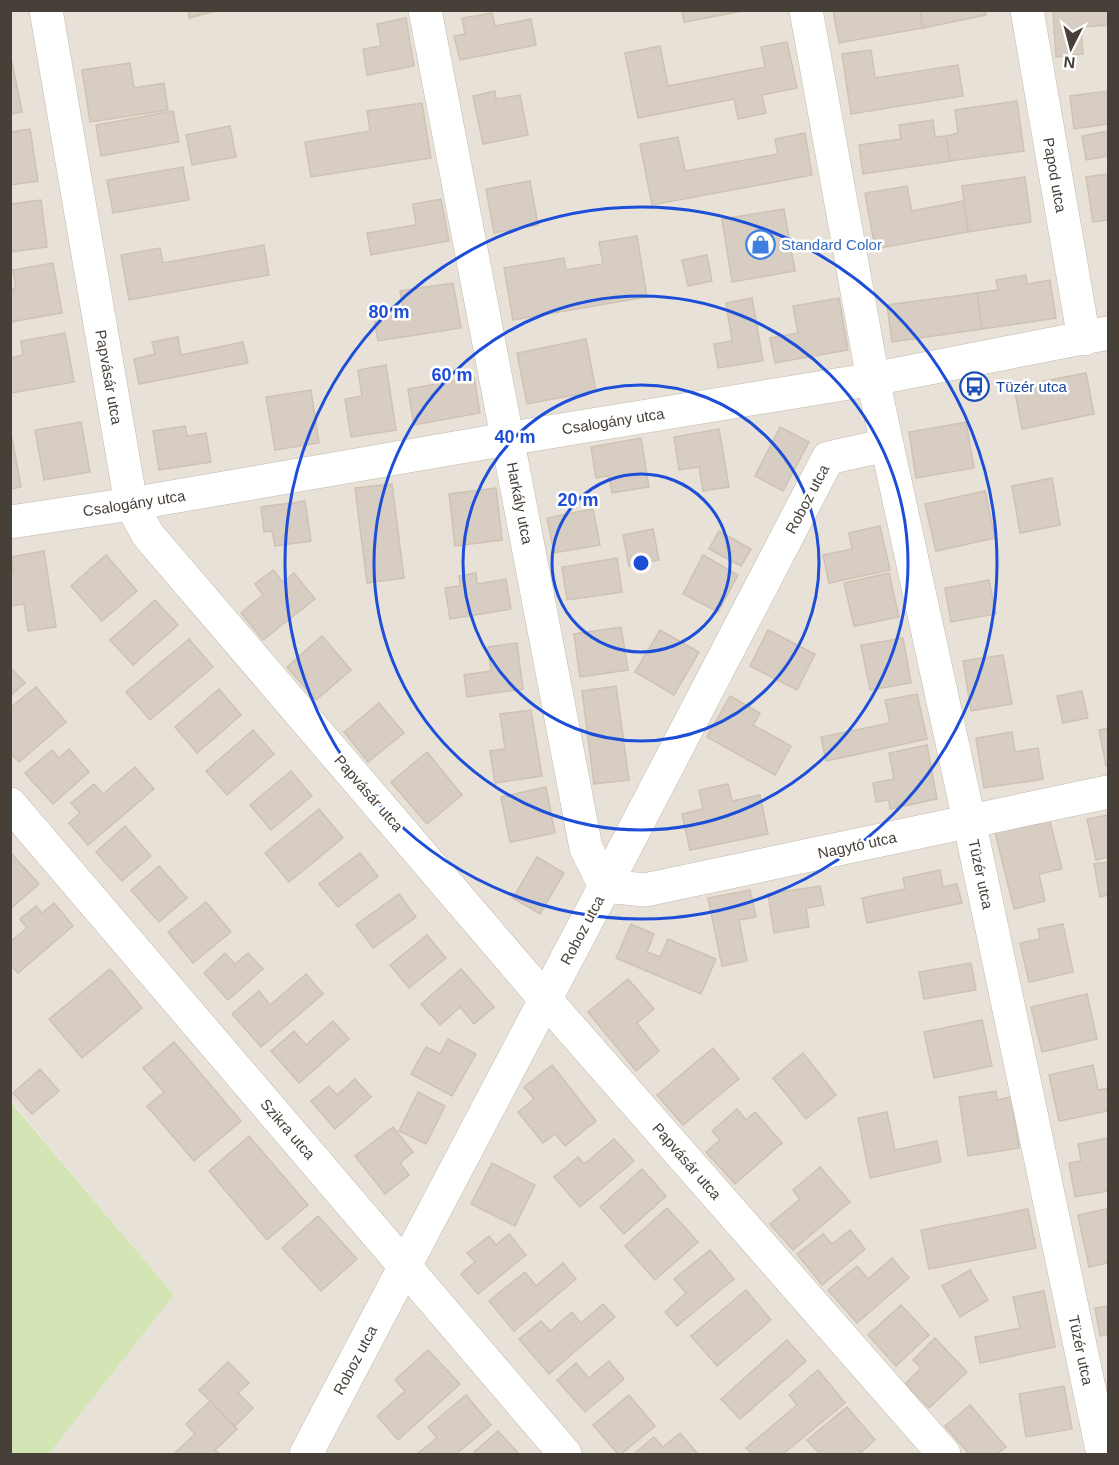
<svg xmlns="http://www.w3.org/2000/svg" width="1119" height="1465" viewBox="0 0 1119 1465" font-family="Helvetica,sans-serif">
  <rect width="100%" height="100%" fill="#f4f0e9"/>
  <polygon fill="#e7e1d8" points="10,11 1108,11 1108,1454 49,1454 174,1295 11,1101"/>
  <polygon fill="#d4e5b5" points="10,1101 174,1295 49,1454 11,1454"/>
  <g fill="#d8cdc2" stroke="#cfc2b3" stroke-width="1.5">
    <polygon points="188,10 219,10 189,18"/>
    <polygon points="682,10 748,10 684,22"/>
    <polygon points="833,10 920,10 923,28 839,43"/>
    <polygon points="920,10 985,10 986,15 923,28"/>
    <polygon points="1053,10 1108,10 1108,25 1081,27 1083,54 1056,57"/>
    <polygon points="492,13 495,26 531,19 536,45 460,60 454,36 465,34 462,18"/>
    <polygon points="406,18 414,66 367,75 363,49 381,46 377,24"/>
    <polygon points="787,42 797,88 762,95 766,113 738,119 734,99 638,118 625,53 660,46 668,86 765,67 761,47"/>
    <polygon points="871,50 875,78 958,65 963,96 851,114 842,54"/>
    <polygon points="12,62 22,112 10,114 10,63"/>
    <polygon points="130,63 134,88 164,83 168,110 90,122 82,70"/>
    <polygon points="495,91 496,99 520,95 528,135 483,144 473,96"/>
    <polygon points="1108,91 1108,124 1074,129 1070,96"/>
    <polygon points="1017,101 1024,151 950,161 946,136 958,133 955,110"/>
    <polygon points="422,103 431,158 311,177 305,142 370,131 367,111"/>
    <polygon points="173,111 179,142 101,156 96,125"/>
    <polygon points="933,120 935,137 946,136 950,161 863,174 859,145 901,139 899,125"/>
    <polygon points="230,126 236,157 192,165 186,135"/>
    <polygon points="30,129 38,181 10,185 10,132"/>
    <polygon points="1108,131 1108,156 1086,160 1082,136"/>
    <polygon points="805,133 812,175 652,205 640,144 678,137 685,171 778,154 775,139"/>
    <polygon points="183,167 189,200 113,213 107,180"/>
    <polygon points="1108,174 1108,220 1093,222 1086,177"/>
    <polygon points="1025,177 1031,222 968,232 962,186"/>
    <polygon points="530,181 538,225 494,233 486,189"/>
    <polygon points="907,186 912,211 964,201 968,232 875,249 865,193"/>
    <polygon points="441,199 449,241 371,255 367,233 416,225 413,204"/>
    <polygon points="41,200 47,247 10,252 10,204"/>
    <polygon points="784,209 795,271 732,282 722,219"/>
    <polygon points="637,236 647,297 513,320 504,268 564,258 566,270 603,264 599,242"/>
    <polygon points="264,245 269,275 129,300 121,255 160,248 163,263"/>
    <polygon points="707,255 712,281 688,286 682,260"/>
    <polygon points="53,263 62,313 10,322 10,289 16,288 13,270"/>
    <polygon points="1026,275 1027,284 1050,280 1056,318 982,329 977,293 998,290 996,280"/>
    <polygon points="453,283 461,328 378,341 374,319 404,314 400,291"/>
    <polygon points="977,293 982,329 892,342 887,305"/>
    <polygon points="752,298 763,361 718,368 714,344 732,341 726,303"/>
    <polygon points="839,298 848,350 775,363 770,338 798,333 793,306"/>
    <polygon points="65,333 74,382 10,393 10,358 23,355 21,341"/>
    <polygon points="178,337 181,355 243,342 248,363 139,384 134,359 155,354 152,342"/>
    <polygon points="586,339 596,391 527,404 517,353"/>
    <polygon points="386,365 396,430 351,437 345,399 362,396 358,370"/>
    <polygon points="1086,373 1094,414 1022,429 1014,387"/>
    <polygon points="474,377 480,413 414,425 408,389"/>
    <polygon points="311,390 319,443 275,450 266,397"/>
    <polygon points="81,422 90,472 44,480 35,430"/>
    <polygon points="966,422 974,468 916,478 909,432"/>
    <polygon points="185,426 187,436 206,433 211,462 159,470 153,431"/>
    <polygon points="780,427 809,442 783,491 755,476"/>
    <polygon points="719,429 729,487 703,491 699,467 679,470 674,437"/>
    <polygon points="10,438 12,438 21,487 10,489"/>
    <polygon points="641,438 649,487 612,493 609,476 596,478 591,447"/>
    <polygon points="1052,478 1060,525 1020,533 1012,486"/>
    <polygon points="392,484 404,578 367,583 355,488"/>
    <polygon points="496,488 502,540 455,546 449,494"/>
    <polygon points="985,491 995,538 936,551 925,504"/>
    <polygon points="305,501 311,541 275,546 272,531 264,532 261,507"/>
    <polygon points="593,509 600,545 554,553 547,518"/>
    <polygon points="880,526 890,570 829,583 823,555 852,549 849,533"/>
    <polygon points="653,529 659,560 629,566 623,535"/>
    <polygon points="719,531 751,549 741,566 709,549"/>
    <polygon points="44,551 56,627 28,631 24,604 10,606 10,572 13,572 11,557"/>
    <polygon points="106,555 137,591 102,621 71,586"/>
    <polygon points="703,555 738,575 718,612 683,594"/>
    <polygon points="617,558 622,592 567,600 562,567"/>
    <polygon points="273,570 283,582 294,573 315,599 263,640 241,613 263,595 255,584"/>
    <polygon points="476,573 477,584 506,579 511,609 450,619 445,588 460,586 459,576"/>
    <polygon points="889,573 899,617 854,626 844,583"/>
    <polygon points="989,580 996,614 951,622 945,588"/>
    <polygon points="155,600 178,625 133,665 110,640"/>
    <polygon points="621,627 628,670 580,677 574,634"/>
    <polygon points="660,630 699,652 674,695 635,672"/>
    <polygon points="768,630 815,654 797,690 750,666"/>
    <polygon points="322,636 351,670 316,700 287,667"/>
    <polygon points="903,638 911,683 870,690 861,645"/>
    <polygon points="189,639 213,667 150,720 126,692"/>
    <polygon points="517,643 523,689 467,697 464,675 491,671 488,647"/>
    <polygon points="1003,655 1012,704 971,711 963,661"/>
    <polygon points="10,667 25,683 10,696"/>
    <polygon points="616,686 629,780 594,784 582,691"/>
    <polygon points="36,687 66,722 19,762 10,753 10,708"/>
    <polygon points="219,689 241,715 197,753 175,727"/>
    <polygon points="1082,691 1088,718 1063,723 1057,696"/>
    <polygon points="917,694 927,739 826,761 821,737 890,723 885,700"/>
    <polygon points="730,696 760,713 753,725 791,746 775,775 707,737"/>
    <polygon points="379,703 404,733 368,762 344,732"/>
    <polygon points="531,710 542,776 495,783 490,751 505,749 500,714"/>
    <polygon points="1108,728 1108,766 1106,766 1099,730"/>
    <polygon points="253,730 274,754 227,795 206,771"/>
    <polygon points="1012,732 1015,752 1038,748 1043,779 984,788 976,738"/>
    <polygon points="927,745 937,799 890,809 889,800 876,802 873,783 894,779 889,753"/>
    <polygon points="69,749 89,772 53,804 25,773 52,750 59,758"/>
    <polygon points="427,752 462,795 427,824 391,782"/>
    <polygon points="135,767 154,789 88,845 69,823 80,813 71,803 94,784 103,794"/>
    <polygon points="291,771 312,796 271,830 250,805"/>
    <polygon points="728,784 732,801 760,795 768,834 690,850 682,814 703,809 699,790"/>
    <polygon points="546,787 555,833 510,842 501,797"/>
    <polygon points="319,809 343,838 289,882 265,853"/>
    <polygon points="1108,815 1108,857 1096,860 1087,819"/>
    <polygon points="1049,818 1062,869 1039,874 1045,901 1014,909 995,832"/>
    <polygon points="125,826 151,856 122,881 96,852"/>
    <polygon points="10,852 39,884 10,909"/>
    <polygon points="360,853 378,876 338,907 319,884"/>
    <polygon points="537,857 564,873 540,914 513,898"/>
    <polygon points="1108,862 1108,895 1100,897 1094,864"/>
    <polygon points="159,866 187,898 159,922 131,890"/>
    <polygon points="940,870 943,887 957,884 962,903 867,923 862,898 905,889 903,878"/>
    <polygon points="820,886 824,905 806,908 809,927 774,933 768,894"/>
    <polygon points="750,890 756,917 739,920 747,961 722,966 708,898"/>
    <polygon points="399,894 416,917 373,948 356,925"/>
    <polygon points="206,902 231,932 193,963 168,932"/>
    <polygon points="54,903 73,926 18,973 10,965 10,942 27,928 20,919 36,906 42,913"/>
    <polygon points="631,924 654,934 647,952 660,957 668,939 716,959 701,994 616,958"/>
    <polygon points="1063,924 1073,972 1029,982 1020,943 1040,939 1038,929"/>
    <polygon points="427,935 446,958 409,988 390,965"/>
    <polygon points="225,953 235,964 248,953 263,969 228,1000 204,973"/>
    <polygon points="971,963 976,990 924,999 919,972"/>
    <polygon points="110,969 142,1008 82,1058 49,1019"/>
    <polygon points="461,969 494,1007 474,1024 460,1007 440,1025 421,1004"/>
    <polygon points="306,974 323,994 261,1047 232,1014 259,991 270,1005"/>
    <polygon points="628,979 654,1009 637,1023 659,1051 636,1071 588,1012"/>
    <polygon points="1087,994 1097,1039 1042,1052 1031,1007"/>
    <polygon points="982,1020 992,1066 934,1078 924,1032"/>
    <polygon points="333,1021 349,1039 299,1083 271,1051 294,1031 306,1045"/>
    <polygon points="448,1039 476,1054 452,1096 411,1074 426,1047 440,1054"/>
    <polygon points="174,1042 241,1121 194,1161 147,1106 164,1092 143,1068"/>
    <polygon points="713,1048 739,1079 683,1125 657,1095"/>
    <polygon points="803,1053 836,1095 806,1119 773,1078"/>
    <polygon points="552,1065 596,1121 565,1146 555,1134 543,1143 518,1112 534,1099 524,1087"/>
    <polygon points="1093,1065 1098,1090 1108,1088 1108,1111 1059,1121 1049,1075"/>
    <polygon points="40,1069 59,1091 32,1114 13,1093"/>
    <polygon points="355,1079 371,1097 335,1129 311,1101 329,1086 337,1095"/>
    <polygon points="996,1091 997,1100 1011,1097 1019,1148 968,1156 959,1097"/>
    <polygon points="418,1092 445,1106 426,1144 399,1131"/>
    <polygon points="737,1109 746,1120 755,1112 782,1143 735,1184 706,1152 720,1140 712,1131"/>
    <polygon points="887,1112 895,1150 937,1141 941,1162 870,1178 858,1118"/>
    <polygon points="393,1127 413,1152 400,1163 409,1175 385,1194 355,1156"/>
    <polygon points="249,1136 308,1205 267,1240 209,1171"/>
    <polygon points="1108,1138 1108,1191 1075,1197 1069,1163 1081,1161 1078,1144"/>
    <polygon points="614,1139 634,1161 580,1207 554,1177 578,1157 584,1164"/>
    <polygon points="492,1163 535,1185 515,1226 471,1204"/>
    <polygon points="820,1167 850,1202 793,1250 770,1224 800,1199 793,1190"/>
    <polygon points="642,1169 666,1196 624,1234 600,1207"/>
    <polygon points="667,1208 698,1242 655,1280 625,1246"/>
    <polygon points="1028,1209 1036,1248 929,1269 921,1230"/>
    <polygon points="1106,1209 1108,1221 1108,1263 1089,1267 1078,1215"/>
    <polygon points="318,1216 357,1259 321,1291 282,1248"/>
    <polygon points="850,1230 865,1249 822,1285 797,1254 823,1234 832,1244"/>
    <polygon points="509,1234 526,1255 478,1294 461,1274 475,1262 467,1253 489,1236 496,1245"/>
    <polygon points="710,1250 734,1279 677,1326 665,1312 686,1293 674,1279"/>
    <polygon points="892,1258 909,1278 857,1323 828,1290 857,1266 868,1279"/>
    <polygon points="563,1263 576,1279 514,1331 489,1301 525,1272 536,1286"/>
    <polygon points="970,1270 988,1300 960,1317 942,1286"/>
    <polygon points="746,1290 771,1320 717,1366 691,1336"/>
    <polygon points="1044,1291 1055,1347 980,1363 975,1337 1020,1328 1013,1297"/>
    <polygon points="603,1304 615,1317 549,1374 519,1339 541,1321 550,1331 572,1312 581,1323"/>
    <polygon points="901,1305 929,1335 896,1366 868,1335"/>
    <polygon points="1108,1306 1108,1334 1100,1336 1095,1308"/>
    <polygon points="935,1338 967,1372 929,1408 905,1384 921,1368 913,1360"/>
    <polygon points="787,1340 806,1361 740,1419 721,1399"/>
    <polygon points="428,1350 460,1384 398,1440 377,1416 405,1391 395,1380"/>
    <polygon points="609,1361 624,1379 585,1412 557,1380 576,1363 589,1378"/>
    <polygon points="228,1362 249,1383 238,1393 253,1408 235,1426 199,1390"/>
    <polygon points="818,1370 845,1403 783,1454 752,1454 746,1448 797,1405 789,1395"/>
    <polygon points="1064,1386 1072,1429 1026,1437 1019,1394"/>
    <polygon points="466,1395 491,1425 456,1454 417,1454 437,1438 428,1427"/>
    <polygon points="629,1395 655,1426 621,1454 618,1454 593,1425"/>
    <polygon points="210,1401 237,1429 215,1450 220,1454 174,1454 195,1434 186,1424"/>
    <polygon points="970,1405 1006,1447 997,1454 969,1454 945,1426"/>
    <polygon points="847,1407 875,1440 859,1454 820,1454 807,1440"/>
    <polygon points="498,1431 519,1454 476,1454 474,1452"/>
    <polygon points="680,1433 698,1454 634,1454 654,1437 663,1447"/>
  </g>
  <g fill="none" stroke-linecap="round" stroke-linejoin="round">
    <defs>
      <g id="minor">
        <polyline points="46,10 131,504 148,535 545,999 944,1454"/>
        <polyline points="425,10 586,848 605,886 645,890 1108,792"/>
        <polyline points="806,10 873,379 887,445 969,820 1103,1454"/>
        <polyline points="1027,10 1084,339"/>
        <polyline points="10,522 131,504 507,439 873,379 1108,333"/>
        <polyline points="10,804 565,1454"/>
        <polyline points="306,1454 605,886 828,458 887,445"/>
      </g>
    </defs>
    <use href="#minor" stroke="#c2b9af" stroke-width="34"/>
    <use href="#minor" stroke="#fff" stroke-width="33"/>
  </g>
  <g fill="none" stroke="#1d4ed8" stroke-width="3">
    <circle cx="641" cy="563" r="89"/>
    <circle cx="641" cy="563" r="178"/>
    <circle cx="641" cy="563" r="267"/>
    <circle cx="641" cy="563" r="356"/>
  </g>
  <defs>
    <symbol id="shop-ring" viewBox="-11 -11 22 22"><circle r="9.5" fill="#fff" stroke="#3f7fe0" stroke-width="1.5"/><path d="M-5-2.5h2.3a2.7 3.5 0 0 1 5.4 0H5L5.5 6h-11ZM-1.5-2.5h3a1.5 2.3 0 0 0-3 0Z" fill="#3f7fe0"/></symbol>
    <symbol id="bus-ring" viewBox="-11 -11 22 22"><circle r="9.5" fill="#fff" stroke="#1a4fb4" stroke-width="1.5"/><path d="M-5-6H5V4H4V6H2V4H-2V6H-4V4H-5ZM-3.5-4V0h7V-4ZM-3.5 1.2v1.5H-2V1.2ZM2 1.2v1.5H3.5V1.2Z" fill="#1a4fb4"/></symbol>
  </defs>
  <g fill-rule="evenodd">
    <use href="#shop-ring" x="744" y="228" width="33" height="33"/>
    <use href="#bus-ring" x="958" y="370" width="33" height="33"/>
  </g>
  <g text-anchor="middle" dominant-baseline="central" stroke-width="5" stroke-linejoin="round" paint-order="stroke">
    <g font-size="15" fill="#474038" stroke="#fff">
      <text transform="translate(1055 175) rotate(80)">Papod utca</text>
      <text transform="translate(109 377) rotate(80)">Papvásár utca</text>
      <text transform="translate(613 421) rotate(-9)">Csalogány utca</text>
      <text transform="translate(807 499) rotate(-62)">Roboz utca</text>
      <text transform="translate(134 503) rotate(-9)">Csalogány utca</text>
      <text transform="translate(520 503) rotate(79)">Harkály utca</text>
      <text transform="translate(369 793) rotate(49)">Papvásár utca</text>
      <text transform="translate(857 845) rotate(-12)">Nagytó utca</text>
      <text transform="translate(981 874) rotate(78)">Tüzér utca</text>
      <text transform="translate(582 930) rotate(-62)">Roboz utca</text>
      <text transform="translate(288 1129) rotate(49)">Szikra utca</text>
      <text transform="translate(687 1161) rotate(49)">Papvásár utca</text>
      <text transform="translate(1081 1350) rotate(78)">Tüzér utca</text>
      <text transform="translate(355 1360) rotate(-62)">Roboz utca</text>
    </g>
    <g font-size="15" fill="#366cbe" stroke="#fff" text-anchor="start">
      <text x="781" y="244">Standard Color</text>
    </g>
    <g font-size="15" fill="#164399" stroke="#fff" text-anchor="start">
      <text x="996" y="386">Tüzér utca</text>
    </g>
  </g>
  <circle cx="641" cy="563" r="9" fill="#1d4ed8" stroke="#fff" stroke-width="3"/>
  <g font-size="18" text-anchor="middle" font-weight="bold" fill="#1d4ed8" stroke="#fff" stroke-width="5" stroke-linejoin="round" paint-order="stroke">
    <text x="389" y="318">80 m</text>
    <text x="452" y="381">60 m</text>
    <text x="515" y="443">40 m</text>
    <text x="578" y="506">20 m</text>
  </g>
  <rect width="1119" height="1465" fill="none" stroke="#474038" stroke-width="24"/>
  <g transform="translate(1071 48) rotate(186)" stroke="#ffffff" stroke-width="4.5" paint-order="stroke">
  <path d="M0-4.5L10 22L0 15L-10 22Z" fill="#474038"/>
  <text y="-9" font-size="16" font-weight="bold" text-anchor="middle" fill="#474038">N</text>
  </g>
</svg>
